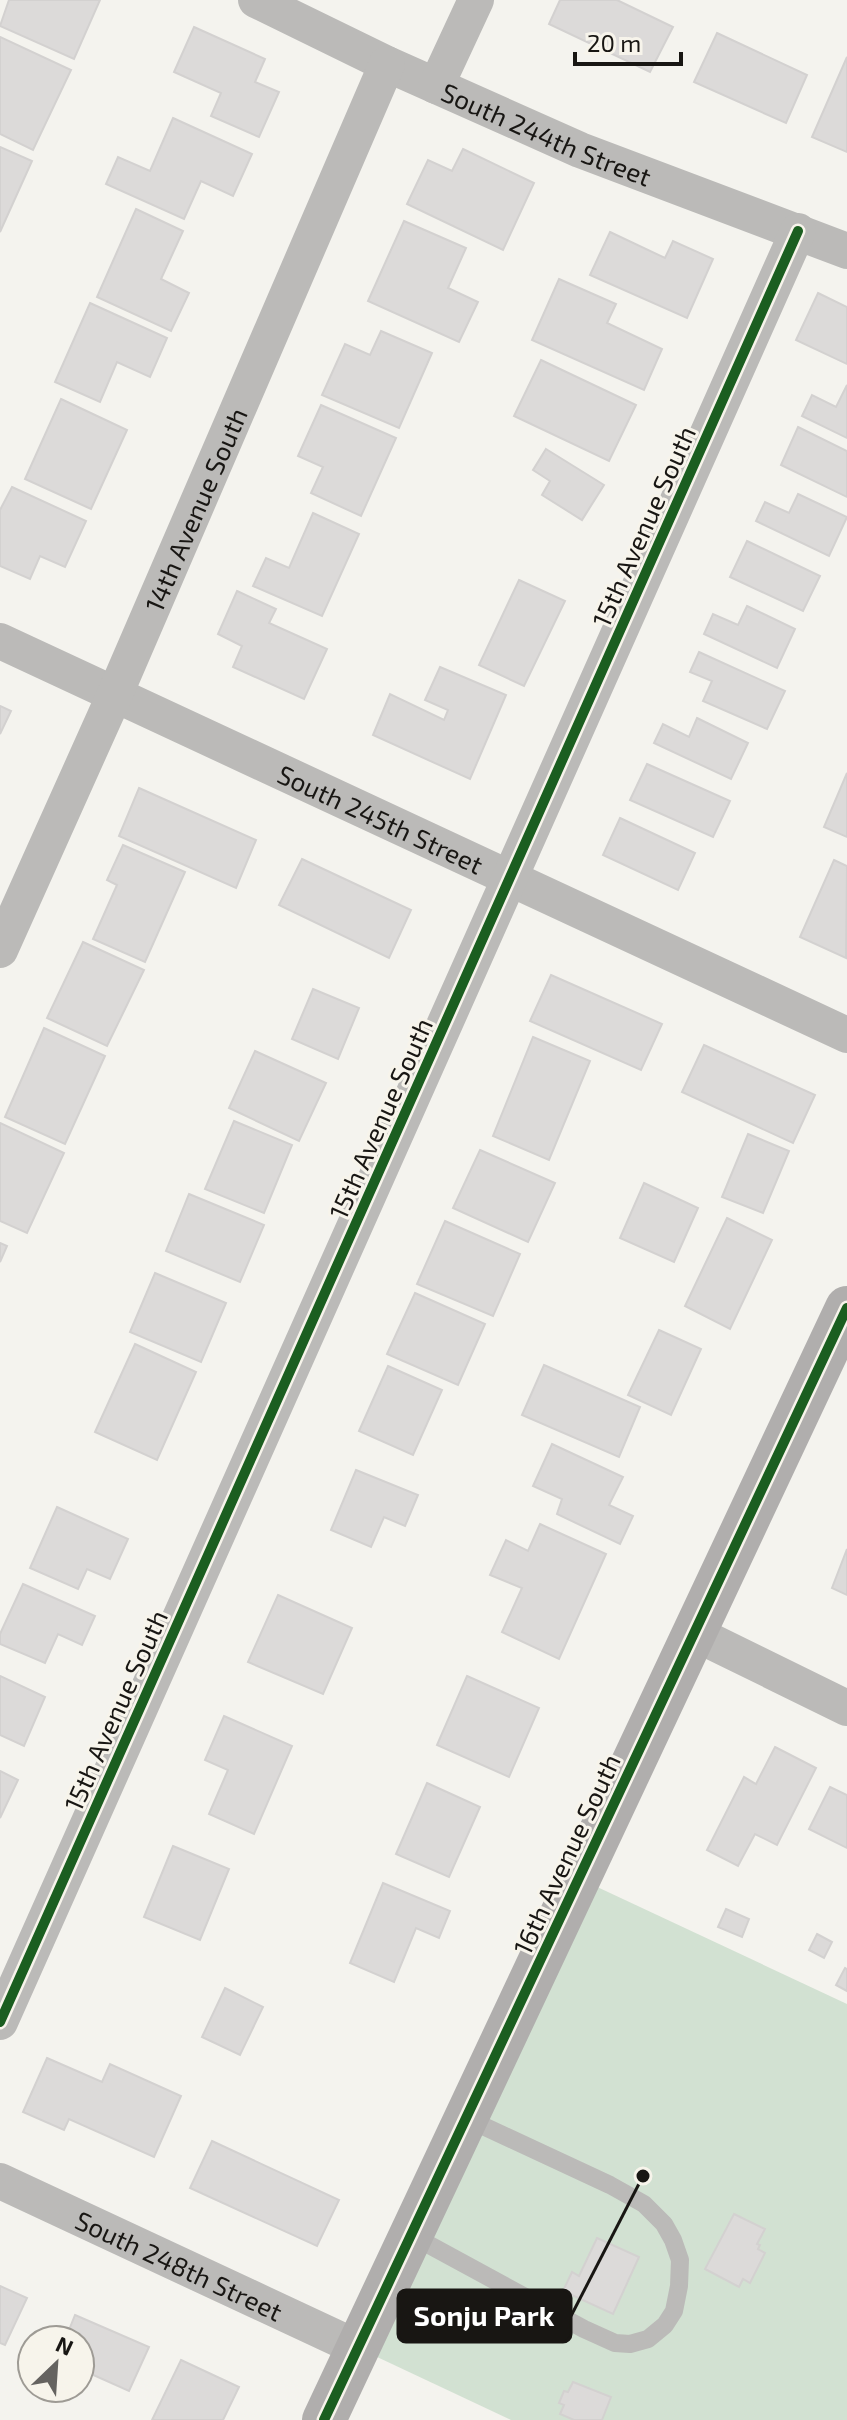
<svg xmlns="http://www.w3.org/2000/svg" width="847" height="2420" viewBox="0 0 847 2420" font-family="'Exo 2',sans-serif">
  <rect width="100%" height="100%" fill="#f4f3ee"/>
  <polygon fill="#d2e1d2" points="578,1878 847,2004 847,2420 511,2420 358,2348"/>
  <g fill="#dcdad9" stroke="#d3d1d0" stroke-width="2">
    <polygon points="9,0 100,0 74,59 0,26"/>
    <polygon points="560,0 617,0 673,27 650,72 549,24"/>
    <polygon points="194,27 265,59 255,82 279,92 259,137 211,116 221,93 174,72"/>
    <polygon points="717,33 807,75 786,123 694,82"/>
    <polygon points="0,37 71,70 33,150 0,134"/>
    <polygon points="847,57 847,152 812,137"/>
    <polygon points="173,118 252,154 233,196 201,181 184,219 106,184 118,157 150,171"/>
    <polygon points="0,147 32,161 0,232"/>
    <polygon points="463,149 534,183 503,250 407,204 428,160 452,171"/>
    <polygon points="136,209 183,231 161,279 189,293 171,331 97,297"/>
    <polygon points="404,221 466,248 448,288 478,302 459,342 368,301"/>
    <polygon points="610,232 665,258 673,241 713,259 687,318 590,275"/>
    <polygon points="559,279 616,304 607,323 662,349 644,390 532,340"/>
    <polygon points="818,293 847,307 847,364 796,340"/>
    <polygon points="90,303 167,338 150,377 117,362 100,402 55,382"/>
    <polygon points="381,331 432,353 399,428 322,395 345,344 370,355"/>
    <polygon points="541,360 636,405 609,461 514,416"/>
    <polygon points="847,385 847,438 802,416 812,395 836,407"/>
    <polygon points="61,399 127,430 91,509 25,479"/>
    <polygon points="321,405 396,438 361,516 311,493 323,467 298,456"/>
    <polygon points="798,427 847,451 847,497 781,465"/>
    <polygon points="546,449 604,485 582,520 542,495 550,481 533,470"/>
    <polygon points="12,487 86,521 65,567 40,556 30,579 0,566 0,510"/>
    <polygon points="798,494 847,517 829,556 756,521 765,502 789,513"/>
    <polygon points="313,513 359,534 322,616 253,586 266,558 289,568"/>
    <polygon points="747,541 820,576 803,611 730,577"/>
    <polygon points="519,580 565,601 524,686 479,665"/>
    <polygon points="237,591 276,609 269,623 327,649 304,699 233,667 242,646 218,634"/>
    <polygon points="747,606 795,629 777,668 704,634 713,614 738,625"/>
    <polygon points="699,652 785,691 767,729 703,701 712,681 690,672"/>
    <polygon points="440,667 506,695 470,779 373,735 390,694 444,720 448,710 425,700"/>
    <polygon points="0,706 11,711 0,734"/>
    <polygon points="697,718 748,743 731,779 654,743 663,724 689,737"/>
    <polygon points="647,764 730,801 713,837 630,800"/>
    <polygon points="847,773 847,837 824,827"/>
    <polygon points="139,788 256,840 236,888 119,836"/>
    <polygon points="620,818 695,853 678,890 603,855"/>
    <polygon points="123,845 185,872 145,962 93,939 117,885 107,880"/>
    <polygon points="302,859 411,910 389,958 279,905"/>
    <polygon points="834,860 847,866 846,958 800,937"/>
    <polygon points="83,942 144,970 107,1046 47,1018"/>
    <polygon points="551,975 662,1024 641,1070 530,1021"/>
    <polygon points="313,989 359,1008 338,1059 292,1039"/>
    <polygon points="44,1028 105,1056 65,1144 5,1117"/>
    <polygon points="533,1037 590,1061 549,1160 493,1136"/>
    <polygon points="704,1045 815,1095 793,1143 682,1092"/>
    <polygon points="255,1051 326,1083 299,1141 229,1108"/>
    <polygon points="234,1121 292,1145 264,1213 205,1189"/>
    <polygon points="0,1123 64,1153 27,1233 0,1221"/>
    <polygon points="748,1134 789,1151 763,1213 722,1197"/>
    <polygon points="480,1150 555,1183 528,1242 453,1208"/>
    <polygon points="644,1183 698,1208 674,1262 620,1238"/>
    <polygon points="189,1194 264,1225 240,1282 166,1251"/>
    <polygon points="727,1218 772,1240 730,1329 685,1306"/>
    <polygon points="445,1221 520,1254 493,1316 417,1284"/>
    <polygon points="0,1243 7,1246 0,1262"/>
    <polygon points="155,1273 226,1303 201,1362 130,1332"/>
    <polygon points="415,1293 485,1324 458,1385 387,1354"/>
    <polygon points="659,1330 701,1349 671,1415 628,1395"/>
    <polygon points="135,1344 196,1372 157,1460 95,1432"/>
    <polygon points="544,1365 640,1407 619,1457 522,1415"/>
    <polygon points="388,1366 442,1390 413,1455 359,1431"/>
    <polygon points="552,1444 623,1477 609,1505 633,1516 620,1544 557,1514 562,1499 533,1486"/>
    <polygon points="356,1470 418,1495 405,1526 384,1517 371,1547 331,1530"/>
    <polygon points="57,1507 128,1539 110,1579 87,1569 78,1589 30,1568"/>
    <polygon points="540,1524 606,1554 559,1659 502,1632 522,1588 490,1575 506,1540 528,1551"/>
    <polygon points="847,1549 847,1595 832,1588"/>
    <polygon points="23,1584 95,1616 82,1645 58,1634 45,1663 0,1644 0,1634"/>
    <polygon points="278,1595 352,1628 323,1694 248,1662"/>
    <polygon points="0,1676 45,1697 24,1746 0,1735"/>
    <polygon points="467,1676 539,1708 509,1777 437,1745"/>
    <polygon points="224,1716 292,1746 254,1834 209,1814 228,1770 205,1760"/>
    <polygon points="775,1747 816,1768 777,1845 755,1834 738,1866 707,1850 744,1777 756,1784"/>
    <polygon points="0,1771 18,1780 0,1818"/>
    <polygon points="427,1783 480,1807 449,1877 396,1854"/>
    <polygon points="830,1787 847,1795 847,1848 809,1829"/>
    <polygon points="173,1846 229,1869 200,1940 144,1917"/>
    <polygon points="383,1883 450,1911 439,1938 416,1928 394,1982 350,1963"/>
    <polygon points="726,1909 749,1919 742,1937 718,1927"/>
    <polygon points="817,1934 832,1942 824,1958 809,1950"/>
    <polygon points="845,1968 847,1969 847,1991 836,1985"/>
    <polygon points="225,1988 263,2007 240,2055 202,2037"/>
    <polygon points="47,2058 102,2082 110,2064 181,2096 154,2157 69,2119 64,2130 23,2112"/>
    <polygon points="212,2141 339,2200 317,2246 190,2188"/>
    <polygon points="734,2214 765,2229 757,2244 760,2245 758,2249 765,2253 750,2283 743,2279 739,2287 705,2269"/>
    <polygon points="597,2238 639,2257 613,2314 563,2291 572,2272 579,2276"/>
    <polygon points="0,2286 27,2298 5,2345 0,2343"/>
    <polygon points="75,2315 149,2347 129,2391 80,2369 80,2340 65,2340"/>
    <polygon points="181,2360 239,2387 223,2420 152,2420"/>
    <polygon points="573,2382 611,2397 602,2420 574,2420 560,2414 564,2405 559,2403 564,2391 568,2392"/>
  </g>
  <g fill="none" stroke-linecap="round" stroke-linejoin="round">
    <polyline stroke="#bbbab8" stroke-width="18" points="411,2235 584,2329 615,2343 630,2344 648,2339 665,2325 674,2311 679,2286 680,2260 673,2240 664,2224 644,2204 610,2185 466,2118"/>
    <g stroke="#bbbab8" stroke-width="36">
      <path id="s1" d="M 256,0 L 387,64 L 580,150 L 847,251"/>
      <polyline points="436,86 476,0"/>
      <path id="s2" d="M 0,641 L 847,1035"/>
      <path id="s3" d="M 0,950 L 115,694 L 387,64"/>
      <polyline points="694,1633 847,1708"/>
      <polyline points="0,2022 798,231"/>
      <path id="s4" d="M 0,2181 L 358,2348"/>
    </g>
    <polyline stroke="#b0aead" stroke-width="44" points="324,2420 847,1308"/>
    <defs>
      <g id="cycleway">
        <polyline points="0,2022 798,231"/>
        <polyline points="324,2420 847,1308"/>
      </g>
    </defs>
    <use href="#cycleway" stroke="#f7f4eb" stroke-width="15"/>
    <use href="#cycleway" stroke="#1b5e20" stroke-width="10"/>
  </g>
  <g text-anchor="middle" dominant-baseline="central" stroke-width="6" stroke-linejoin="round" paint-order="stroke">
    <g font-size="26" fill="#181613" stroke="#f7f4eb">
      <text stroke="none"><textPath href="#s1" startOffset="320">South 244th Street</textPath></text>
      <text stroke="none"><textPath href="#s3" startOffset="482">14th Avenue South</textPath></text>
      <text transform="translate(643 526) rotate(-66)">15th Avenue South</text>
      <text stroke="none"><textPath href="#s2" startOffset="420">South 245th Street</textPath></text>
      <text transform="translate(380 1118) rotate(-66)">15th Avenue South</text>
      <text transform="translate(115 1710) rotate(-66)">15th Avenue South</text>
      <text transform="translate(566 1854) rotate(-65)">16th Avenue South</text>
      <text stroke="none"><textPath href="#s4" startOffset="198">South 248th Street</textPath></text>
    </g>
  </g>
  <path fill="none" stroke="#181613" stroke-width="3" d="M643 2176L571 2316"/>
  <circle fill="#181613" stroke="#f7f4eb" stroke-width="3" cx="643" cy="2176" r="8"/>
  <rect fill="#181613" stroke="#181613" stroke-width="3" x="398" y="2290" width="173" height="52" rx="8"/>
  <g font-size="28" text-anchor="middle" font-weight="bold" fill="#fff">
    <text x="484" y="2326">Sonju Park</text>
  </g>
  <g transform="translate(56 2364) rotate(25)"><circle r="38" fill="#f7f4eb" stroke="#9e9b95" stroke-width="2"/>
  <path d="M0-6L14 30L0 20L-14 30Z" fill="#656360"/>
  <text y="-12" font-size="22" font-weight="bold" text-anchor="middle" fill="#181613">N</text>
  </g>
  <path d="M575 52v12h106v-12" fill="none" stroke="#181613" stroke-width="4"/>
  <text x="587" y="52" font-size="24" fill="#181613" stroke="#f7f4eb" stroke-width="6" paint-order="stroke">20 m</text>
</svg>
